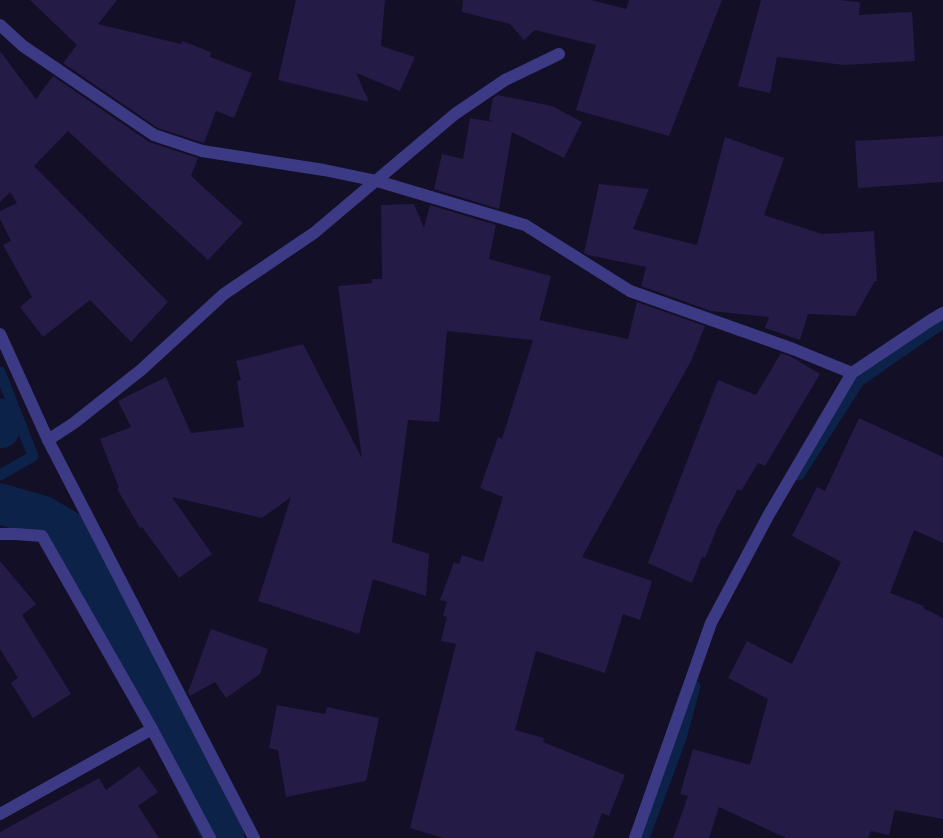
<svg xmlns="http://www.w3.org/2000/svg" width="943" height="838" viewBox="0 0 943 838" font-family="Mulish,sans-serif">
  <rect width="100%" height="100%" fill="#130f26"/>
  <g fill="none" stroke-linecap="round" stroke-linejoin="round">
    <g stroke="#0c2248" stroke-width="11">
      <polyline points="0,372 33,456 0,475"/>
      <polyline points="799,475 859,381 937,327 943,324"/>
      <polyline points="644,838 681,738 695,686"/>
    </g>
    <g stroke="#0c2248" stroke-width="41">
      <polyline points="0,419 0,428"/>
      <polyline points="0,504 42,516 71,533 224,838"/>
    </g>
  </g>
  <g fill="#241b47">
    <polygon points="30,0 117,0 98,24 181,44 182,41 211,52 210,57 252,73 234,118 216,111 204,143 158,128 63,63 77,45"/>
    <polygon points="296,0 385,0 381,46 415,57 400,91 356,73 369,102 278,80"/>
    <polygon points="463,0 591,0 626,9 629,0 722,0 669,136 576,110 596,45 535,30 524,40 510,24 462,12"/>
    <polygon points="761,0 839,0 860,2 859,15 912,12 915,61 844,65 777,57 770,93 738,86"/>
    <polygon points="0,51 36,99 53,76 149,142 198,158 191,176 243,223 208,260 68,131 34,166 168,302 131,342 90,300 43,337 20,307 32,297 3,245 11,241 0,219 0,211 17,203 10,192 0,202"/>
    <polygon points="498,95 552,106 582,122 564,158 512,132 499,209 434,189 442,154 463,159 470,118 493,122 489,120 493,98"/>
    <polygon points="943,136 943,182 858,188 855,141"/>
    <polygon points="725,137 784,158 764,215 822,234 874,231 877,281 875,281 855,316 808,314 800,340 765,328 769,317 711,311 641,286 646,267 588,255 584,253 599,184 649,189 633,229 697,245"/>
    <polygon points="414,204 424,228 430,205 496,225 489,259 551,276 539,322 539,320 628,339 637,302 705,326 691,361 582,557 652,581 640,620 623,614 605,673 536,651 515,730 544,738 543,742 625,775 609,816 602,813 593,838 443,838 410,828 456,644 441,641 447,617 443,616 447,602 440,600 454,562 459,564 462,555 483,562 503,497 480,488 498,437 502,439 533,340 447,331 439,422 408,420 392,542 429,554 426,596 373,579 359,634 258,601 291,497 262,518 172,497 212,554 179,578 142,527 140,528 117,489 119,488 100,439 131,427 118,401 166,377 191,433 244,427 237,381 241,380 236,361 303,344 362,458 338,286 372,283 372,279 382,279 381,205"/>
    <polygon points="781,353 792,357 820,374 765,466 758,463 741,491 738,489 717,528 705,558 702,557 692,583 648,563 718,380 756,395"/>
    <polygon points="859,418 943,457 943,543 914,530 890,593 924,606 923,608 943,618 943,819 895,810 889,835 871,831 868,838 786,838 719,807 709,838 673,838 688,796 680,794 693,749 750,765 768,699 728,678 747,641 792,664 841,562 792,536 817,487 825,491"/>
    <polygon points="0,561 36,604 22,615 71,694 33,718 11,683 18,678 0,649"/>
    <polygon points="211,629 268,649 260,674 226,698 215,682 190,696 188,692"/>
    <polygon points="277,705 325,714 327,707 379,718 366,781 286,797 278,750 269,748"/>
    <polygon points="139,766 158,792 138,806 159,838 0,838 0,832 99,778 106,790"/>
  </g>
  <g fill="none" stroke-linecap="round" stroke-linejoin="round">
    <g stroke="#3d3a85" stroke-width="12">
      <polyline points="0,25 23,46 154,135 202,151 324,170 377,181 525,225 630,291 793,349 852,373"/>
      <polyline points="0,334 48,440 254,838"/>
      <polyline points="48,440 74,423 141,370 224,294 314,233 455,114 505,80 559,54"/>
      <polyline points="0,534 15,534 42,536 152,729 210,838"/>
      <polyline points="0,814 152,729"/>
      <polyline points="635,838 711,623 768,516 852,373 931,320 943,313"/>
    </g>
  </g>
</svg>
